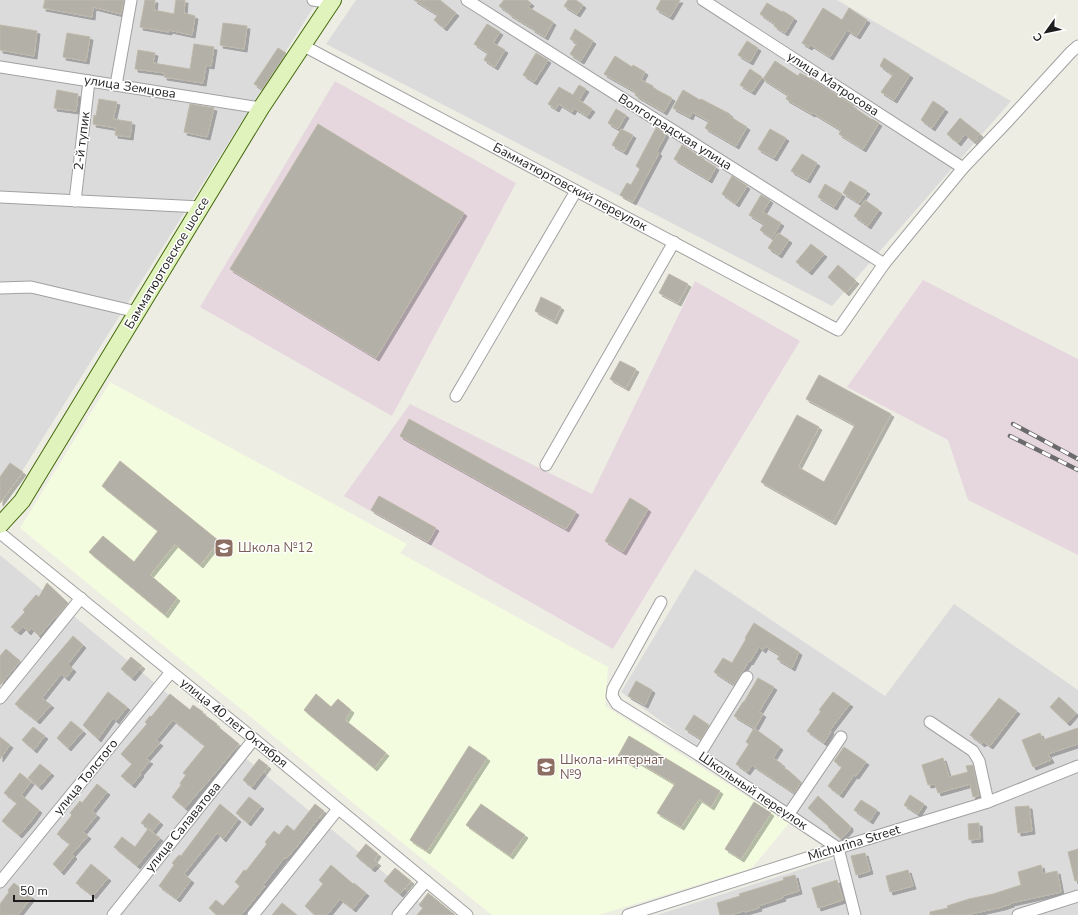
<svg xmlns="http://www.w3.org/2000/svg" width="1078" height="915" viewBox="0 0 1078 915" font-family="'Nunito Sans',sans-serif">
  <defs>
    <filter id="shadow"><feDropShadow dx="3" dy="3" stdDeviation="0" flood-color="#0004"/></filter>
  </defs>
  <rect width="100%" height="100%" fill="#eeede4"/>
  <g fill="#dbdbdb">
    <polygon points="0,0 318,0 19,476 0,497"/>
    <polygon points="356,0 837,0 1011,101 832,306 326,44"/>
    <polygon points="0,555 435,915 0,915"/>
    <polygon points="695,569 885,696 954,604 1078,690 1078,915 657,915 846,855 621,692"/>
  </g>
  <g fill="#e6d7df">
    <polygon points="335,81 516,183 392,416 200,307"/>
    <polygon points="923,280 1078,359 1078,555 968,500 948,440 847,387"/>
    <polygon points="695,281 800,341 613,649 344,496 410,404 592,494"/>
  </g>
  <polygon fill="#f3fcdf" points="110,382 407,544 400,553 608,667 605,706 789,823 752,868 599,915 492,915 359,808 257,722 20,528"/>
  <g fill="#b3b0a7" stroke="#beb8a8" filter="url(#shadow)">
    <polygon points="45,0 124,0 121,14 93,7 92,17 43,8"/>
    <polygon points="145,0 155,0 154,10 174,14 176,0 185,0 184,13 195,16 192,35 169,30 169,32 140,27"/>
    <polygon points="414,0 440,0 456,13 444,28 434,20 438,15"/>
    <polygon points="504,0 527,0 531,3 528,7 553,22 545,37 532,29 532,28 509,14 509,13 499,6"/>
    <polygon points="568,0 576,0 583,5 577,14 564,6"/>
    <polygon points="661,0 680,0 670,17 656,9"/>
    <polygon points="767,3 782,12 783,11 794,18 785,33 774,26 775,24 760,14"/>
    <polygon points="823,8 842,20 849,8 867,20 857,36 847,30 830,57 811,45 809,47 802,43"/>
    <polygon points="223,23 247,26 244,49 220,45"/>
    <polygon points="487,24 500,32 493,43 505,50 495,67 484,60 488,53 474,44"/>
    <polygon points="0,25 37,31 34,56 0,50"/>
    <polygon points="575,29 593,41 581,61 570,54 577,43 570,39"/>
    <polygon points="67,33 90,37 86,61 63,57"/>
    <polygon points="747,41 758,48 750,62 738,55"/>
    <polygon points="194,44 214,47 211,66 206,65 203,83 164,77 165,73 135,69 138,50 155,53 153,63 190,69"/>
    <polygon points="278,48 286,53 262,89 254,84"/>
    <polygon points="536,53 548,60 534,82 523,75"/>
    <polygon points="615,56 632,67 633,65 645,72 641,80 653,86 653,88 672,98 664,112 635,95 636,92 604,74"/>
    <polygon points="884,58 910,75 894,100 881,92 893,75 880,66"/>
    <polygon points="775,61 798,76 800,73 817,82 854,106 853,107 871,119 872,119 879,123 863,149 839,134 841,130 813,113 812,114 786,99 788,95 763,79"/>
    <polygon points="750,69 762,77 752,92 740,85"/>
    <polygon points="579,85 586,89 579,100 592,109 587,116 574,108 572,112 559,104 556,109 548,104 559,87 573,95"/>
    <polygon points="57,90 78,94 76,111 54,108"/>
    <polygon points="683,90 700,100 701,99 730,114 729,116 747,127 736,146 705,128 709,121 692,112 690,117 673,108"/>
    <polygon points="99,99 117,102 113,119 132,122 130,137 115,135 116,128 93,124 94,115 96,116"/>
    <polygon points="933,101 945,109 932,128 921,120"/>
    <polygon points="190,104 214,108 207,137 184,132"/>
    <polygon points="616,109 626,115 618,129 608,123"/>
    <polygon points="960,118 980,134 974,142 965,134 958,143 947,134"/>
    <polygon points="318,124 464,213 376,358 230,269"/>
    <polygon points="656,128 666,134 657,151 659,153 633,202 620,195 627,183 631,185 640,169 636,166"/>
    <polygon points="621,129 633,135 624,152 612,145"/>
    <polygon points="770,129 786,138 774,158 758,149"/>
    <polygon points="682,145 704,159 704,160 716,167 709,180 674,159"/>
    <polygon points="802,154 817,163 807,180 791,171"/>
    <polygon points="732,176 747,186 736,204 722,194"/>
    <polygon points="850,181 867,191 859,203 843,193"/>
    <polygon points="825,184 842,194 834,207 818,197"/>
    <polygon points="761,195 770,200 763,212 781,223 772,238 760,230 764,224 749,215"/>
    <polygon points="865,200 879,210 868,226 854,216"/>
    <polygon points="778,233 789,240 779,255 768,248"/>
    <polygon points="811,244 824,254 809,272 796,262"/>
    <polygon points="838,265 856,281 846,293 828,277"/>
    <polygon points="669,274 688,284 678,303 659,293"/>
    <polygon points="541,297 561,307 554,321 535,311"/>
    <polygon points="620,361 636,369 626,388 610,379"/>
    <polygon points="819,375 891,414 833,522 761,482 797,415 819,427 798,467 824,482 855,425 806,399"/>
    <polygon points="409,419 576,512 566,529 400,436"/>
    <polygon points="120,461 219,541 200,565 175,544 150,575 177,598 165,615 89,552 103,536 134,562 158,531 102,486"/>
    <polygon points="10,463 23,472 0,503 0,477"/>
    <polygon points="379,496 436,528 428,542 371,510"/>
    <polygon points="630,498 648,509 623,552 605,541"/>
    <polygon points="47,583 68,603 56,618 55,617 39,636 31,628 28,632 23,627 18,632 11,627 25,612 23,610 36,595 39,597"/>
    <polygon points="754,623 799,652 792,668 777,659 780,655 765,646 763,650 759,647 750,662 749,661 734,685 714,672 723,658 732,663 746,639 745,638"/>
    <polygon points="73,636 83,645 68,664 73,669 66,678 61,674 42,698 51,705 37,721 15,704"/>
    <polygon points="6,649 20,661 0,685 0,656"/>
    <polygon points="131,657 142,666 132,678 121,669"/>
    <polygon points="758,678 774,687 759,712 763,714 755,728 754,728 780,747 773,758 782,764 781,766 789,771 801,782 794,793 752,765 747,772 736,764 749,744 746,742 754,728 734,716 743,702 744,702"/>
    <polygon points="636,681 652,690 645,705 628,696"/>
    <polygon points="108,692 127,707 116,721 113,718 98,739 83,725"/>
    <polygon points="833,692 850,704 830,730 831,731 824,743 807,731 821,711 819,710"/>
    <polygon points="170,694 190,710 193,705 203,712 202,713 217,724 216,725 239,744 216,772 185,808 172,797 181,785 180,783 186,775 183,773 205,746 173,720 156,740 160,743 146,759 150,761 140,773 141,774 132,785 121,776 132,764 121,754 147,724 145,722 150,716 151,717"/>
    <polygon points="316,694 331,707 338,699 351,710 345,720 386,753 374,768 304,710"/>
    <polygon points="1059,697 1076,713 1067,723 1050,707"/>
    <polygon points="999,698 1017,711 990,746 984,742 982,744 970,735"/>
    <polygon points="694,715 709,725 701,739 685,729"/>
    <polygon points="71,721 83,731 68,748 57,738"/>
    <polygon points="33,727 45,736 34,750 22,740"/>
    <polygon points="1078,728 1078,744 1048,754 1051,760 1033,767 1022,740 1040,733 1043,740"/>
    <polygon points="629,736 720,791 711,807 699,799 681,827 657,813 675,784 638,762 634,766 618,756"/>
    <polygon points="0,737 10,745 0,759"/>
    <polygon points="469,746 487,758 427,851 410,840"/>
    <polygon points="844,747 866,762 856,776 854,775 840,795 828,786 842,767 834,761"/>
    <polygon points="943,758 949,777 968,772 966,766 973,765 979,796 973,797 970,784 938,793 935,784 928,785 922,765"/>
    <polygon points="259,759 268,766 252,787 243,780"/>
    <polygon points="40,764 51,773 39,787 28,778"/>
    <polygon points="20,773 31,782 21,795 39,810 32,820 19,835 2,821 17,803 4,793"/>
    <polygon points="97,784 107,792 92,811 97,815 83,832 88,836 72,854 74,856 61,872 53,864 70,844 57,834 72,815 70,813 80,801 82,803"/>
    <polygon points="910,795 924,804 918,814 904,805"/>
    <polygon points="818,796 850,826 850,829 841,839 828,827 829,826 808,808"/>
    <polygon points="249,797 261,806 248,823 236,813"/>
    <polygon points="861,800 877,810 870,821 854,810"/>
    <polygon points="754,802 771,813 741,859 725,849"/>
    <polygon points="220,804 238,819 223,839 217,833 184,874 191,880 177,899 159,886 174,865 172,863 179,855 181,856"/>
    <polygon points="315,804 324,811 298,845 286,859 285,857 263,885 265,886 241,915 216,915 216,914 209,908 216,900 223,906 240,886 235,882 244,870 246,871 267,844 265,842 274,831 279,835 287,825 294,831"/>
    <polygon points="481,804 525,835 510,856 466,825"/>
    <polygon points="1029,806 1032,831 1018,833 1015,807"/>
    <polygon points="149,813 160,822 153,831 141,823"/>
    <polygon points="979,823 980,839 969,840 968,824"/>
    <polygon points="148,829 160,838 137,866 114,847 122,837 135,847"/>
    <polygon points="366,844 378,854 374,860 378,863 372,869 356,856"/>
    <polygon points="1078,849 1078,880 1075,881 1068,852"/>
    <polygon points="865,853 870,871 856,875 851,856"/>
    <polygon points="91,864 108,878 93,896 76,883"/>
    <polygon points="331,865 353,884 354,883 366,893 353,909 340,899 327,915 315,915 305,906 323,884 319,880"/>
    <polygon points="1041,865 1043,874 1057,871 1061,892 1011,903 1011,904 1002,907 966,915 930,915 930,912 948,908 947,906 969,899 993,894 1021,885 1018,872"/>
    <polygon points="395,868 411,881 400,894 384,881"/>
    <polygon points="908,870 913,886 890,892 886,876"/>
    <polygon points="795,875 799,891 782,896 783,898 758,906 759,908 745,912 744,911 730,915 720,915 717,903 740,896 739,894 762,887 784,880 783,878"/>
    <polygon points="837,880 843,900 818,908 812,888"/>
    <polygon points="14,883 32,897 18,915 0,915 0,904 9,892 8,890"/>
    <polygon points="428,893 455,915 417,915 423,908 419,905"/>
    <polygon points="282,903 297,915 272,915"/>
  </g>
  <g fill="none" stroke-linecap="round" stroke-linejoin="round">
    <defs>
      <g id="street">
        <polyline points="313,0 331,3"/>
        <polyline points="467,0 884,264"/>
        <polyline points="703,0 963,168"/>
        <polyline points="302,45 838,330 884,264 963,168 1007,122 1071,52 1078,46"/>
        <polyline points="0,67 261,108"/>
        <polyline points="116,85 131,0"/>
        <polyline points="0,197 201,207"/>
        <polyline points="75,201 89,81"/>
        <polyline points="0,288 31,287 137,312"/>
        <polyline points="456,396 576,191"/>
        <polyline points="546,465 674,242"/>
        <polyline points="0,533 254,739 467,915"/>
        <polyline points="661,602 613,689 612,696 617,704 699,755 838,848 855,915"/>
        <polyline points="0,698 81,598"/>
        <polyline points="930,722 973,751 979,761 988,802"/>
        <polyline points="699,755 747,677"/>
        <polyline points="788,815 841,737"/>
        <polyline points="0,882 171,672"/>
        <polyline points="113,915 254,739"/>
        <polyline points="253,915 338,809"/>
        <polyline points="398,915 426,881"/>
        <polyline points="628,915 838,848 988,802 1078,766"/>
        <polyline points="1018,915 1078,896"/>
      </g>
      <polyline id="secondary" points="0,525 22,501 261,108 333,0"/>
    </defs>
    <use href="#street" stroke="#a1a1a1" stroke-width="13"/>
    <use href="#secondary" stroke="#456a0f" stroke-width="18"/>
    <use href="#street" stroke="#fff" stroke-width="11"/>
    <use href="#secondary" stroke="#e0f3bd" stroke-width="16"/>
    <defs>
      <g id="rail">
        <polyline points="1013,424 1078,459"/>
        <polyline points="1010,436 1078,470"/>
      </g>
    </defs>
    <use href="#rail" stroke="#6b6b6b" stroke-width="4.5"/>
    <use href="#rail" stroke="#fff" stroke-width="3" stroke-dasharray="9" stroke-linecap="butt"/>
  </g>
  <defs>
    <symbol id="school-square" viewBox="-11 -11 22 22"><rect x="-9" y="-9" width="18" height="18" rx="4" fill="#8d6e63" stroke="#fff"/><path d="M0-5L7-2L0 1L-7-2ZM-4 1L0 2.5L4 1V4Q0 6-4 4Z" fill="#fff"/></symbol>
  </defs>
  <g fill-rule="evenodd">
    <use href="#school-square" x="213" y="537" width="22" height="22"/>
    <use href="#school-square" x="535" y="756" width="22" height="22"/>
  </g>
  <g text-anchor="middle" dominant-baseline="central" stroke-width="3" stroke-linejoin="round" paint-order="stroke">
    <g font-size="13" fill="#1d1d1d" stroke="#fff">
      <text transform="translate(833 84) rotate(33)">улица Матросова</text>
      <text transform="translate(130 87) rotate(9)">улица Земцова</text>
      <text transform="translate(675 132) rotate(32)">Волгоградская улица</text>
      <text transform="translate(82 141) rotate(-83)">2-й тупик</text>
      <text transform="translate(570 187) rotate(28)">Бамматюртовский переулок</text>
      <text transform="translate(167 263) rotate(-59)">Бамматюртовское шоссе</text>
      <text transform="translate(234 723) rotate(39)">улица 40 лет Октября</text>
      <text transform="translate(86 777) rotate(-51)">улица Толстого</text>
      <text transform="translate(753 791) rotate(34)">Школьный переулок</text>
      <text transform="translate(183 827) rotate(-51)">улица Салаватова</text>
      <text transform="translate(854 843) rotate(-17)">Michurina Street</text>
    </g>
    <g font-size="13" fill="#785e54" stroke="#fff" text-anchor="start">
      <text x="238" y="548">Школа №12</text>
      <text x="560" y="760">Школа-интернат<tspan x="560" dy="15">№9</tspan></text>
    </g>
  </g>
  <g transform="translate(1046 32) rotate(237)" stroke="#ffffff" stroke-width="3" paint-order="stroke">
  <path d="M0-3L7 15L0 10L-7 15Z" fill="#1d1d1d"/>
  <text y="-6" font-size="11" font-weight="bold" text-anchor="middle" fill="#1d1d1d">С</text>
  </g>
  <path d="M14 895v6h79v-6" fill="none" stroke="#1d1d1d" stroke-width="2"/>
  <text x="20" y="895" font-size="12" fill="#1d1d1d" stroke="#ffffff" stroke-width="3" paint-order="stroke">50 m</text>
</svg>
